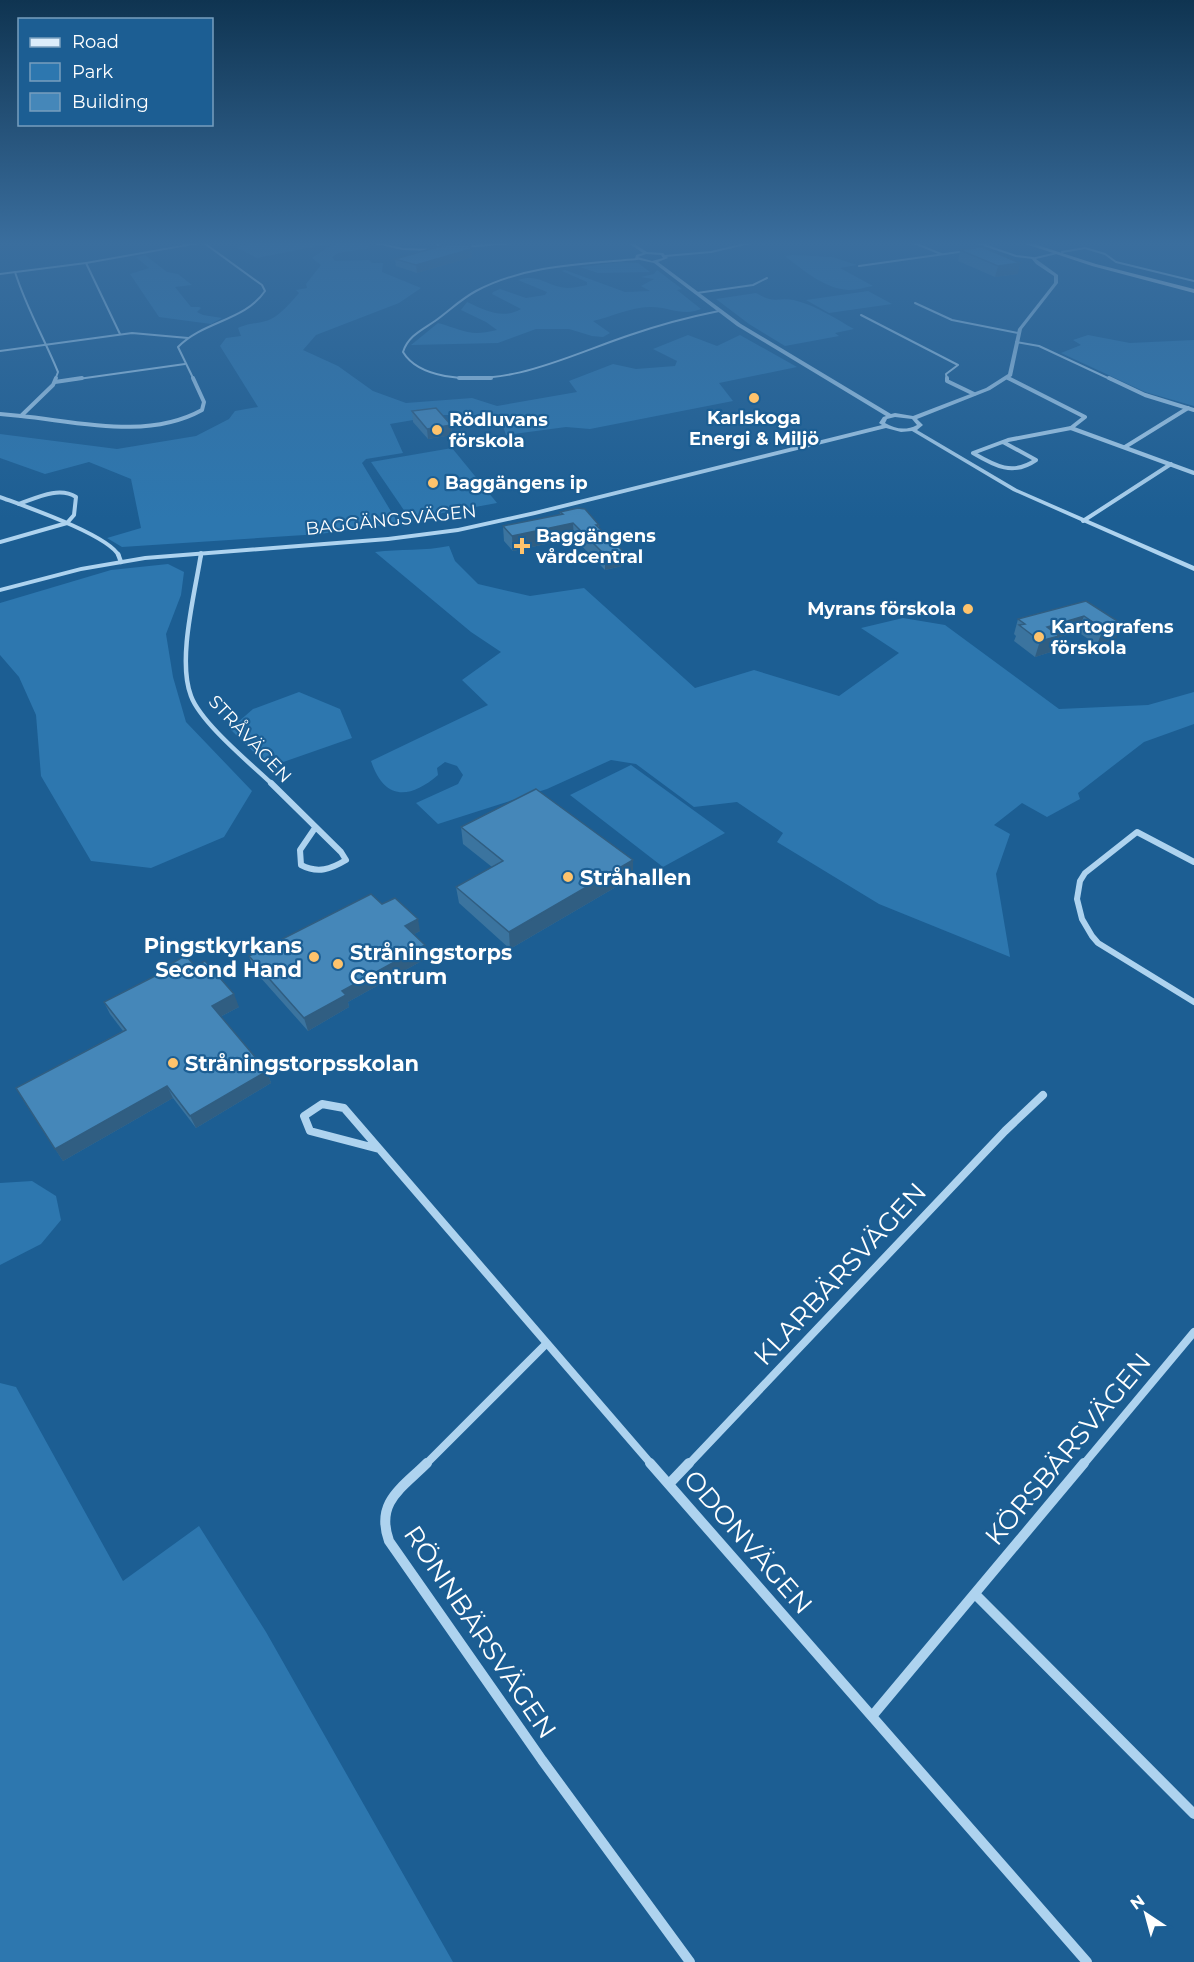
<svg xmlns="http://www.w3.org/2000/svg" width="1194" height="1962" viewBox="0 0 1194 1962" font-family="Montserrat,sans-serif">
  <rect width="100%" height="100%" fill="#1c5e93"/>
  <g fill="#2d77af">
    <polygon points="256,243 333,243 257,258 236,247"/>
    <path d="M 339,243 L 367,243 L 371,248 L 338,253 L 332,257 L 335,261 L 369,260 L 372,263 L 383,263 L 382,272 L 421,288 L 399,303 L 316,335 L 303,350 L 338,366 L 373,391 L 406,403 L 472,398 L 497,406 L 577,392 L 569,381 L 613,364 L 636,369 L 675,366 L 677,361 L 653,349 L 688,335 L 717,346 L 740,335 L 797,367 L 719,383 L 733,401 L 590,429 L 566,427 L 506,435 L 499,415 L 442,415 L 390,424 L 403,453 L 366,459 L 362,463 L 398,523 L 320,534 L 122,547 L 107,538 L 141,528 L 131,479 L 89,462 L 45,474 L 0,458 L 0,434 L 117,449 L 196,436 L 229,419 L 235,411 L 258,407 L 220,346 L 226,338 L 241,336 L 238,328 C 249,323 255,324 266,321 C 278,318 291,302 299,293 L 296,290 L 307,288 L 306,284 L 321,265 L 312,258 L 327,248 Z"/>
    <polygon points="145,255 167,272 178,274 192,285 175,287 191,307 199,307 201,308 197,312 203,315 222,318 211,324 159,317 130,274 149,268 136,257"/>
    <path d="M 793,255 L 832,257 L 857,265 L 840,268 L 873,286 C 866,287 857,290 849,290 C 825,289 803,270 785,256 Z"/>
    <polygon points="622,262 638,263 650,272 598,273 580,267"/>
    <path d="M 565,270 L 625,292 L 650,291 L 641,286 L 654,279 L 641,277 L 654,274 L 657,270 L 682,289 L 677,290 L 701,309 C 683,317 667,306 649,307 C 631,307 611,317 593,321 L 610,333 L 603,337 L 592,336 L 569,329 L 536,329 L 498,343 L 411,345 L 438,323 C 464,330 468,337 497,330 L 486,322 L 461,310 L 467,302 C 485,310 502,320 521,309 L 492,294 L 493,292 L 500,289 L 526,298 L 545,295 L 547,292 L 518,280 C 540,273 547,287 567,288 C 573,288 581,286 587,285 L 587,282 L 562,271 Z"/>
    <polygon points="868,291 892,304 829,313 806,300"/>
    <path d="M 756,293 C 777,305 778,296 797,301 C 817,306 836,319 854,329 L 835,333 L 839,336 L 785,346 L 749,324 L 716,299 Z"/>
    <polygon points="1088,335 1130,343 1194,340 1194,406 1145,392 1061,353 1081,345 1073,340"/>
    <polygon points="452,448 497,503 410,519 371,462"/>
    <path d="M 449,546 L 455,561 L 478,584 L 530,596 L 584,588 L 695,688 L 754,670 L 839,696 L 899,653 L 861,628 L 903,618 L 945,625 L 1059,709 L 1148,705 L 1194,692 L 1194,724 L 1144,742 L 1078,793 L 1080,799 L 1047,817 L 1022,803 L 994,825 L 1010,834 L 996,874 L 1010,957 L 879,904 L 777,842 L 783,833 L 737,802 L 694,807 L 636,764 L 611,760 L 547,789 L 438,824 L 416,803 L 458,784 L 463,775 L 457,766 L 445,762 L 437,768 L 438,775 C 409,800 384,800 371,761 L 488,705 L 462,680 L 501,652 L 471,632 L 375,552 C 400,549 425,551 449,546 Z"/>
    <polygon points="168,564 184,572 181,595 166,634 173,677 186,722 252,791 224,837 151,868 91,861 41,776 36,715 19,677 0,655 0,603 111,570"/>
    <polygon points="299,692 340,709 352,738 269,767 230,729 253,709"/>
    <polygon points="631,765 725,833 663,867 570,795"/>
    <polygon points="32,1181 56,1196 61,1220 41,1244 0,1265 0,1183"/>
    <polygon points="0,1383 16,1387 123,1581 199,1526 266,1632 453,1962 0,1962"/>
  </g>
  <g fill="none" stroke-linecap="round" stroke-linejoin="round">
    <g stroke="#aed3ef" stroke-width="2">
      <polyline points="376,243 403,249 433,250"/>
      <polyline points="435,243 443,249"/>
      <polyline points="914,243 941,254"/>
      <polyline points="978,243 1016,256 1033,258"/>
      <polyline points="464,247 512,243"/>
      <polyline points="1062,252 1085,248 1105,254 1116,262 1194,281"/>
      <polyline points="665,256 711,252 750,243"/>
      <path d="M 637,259 C 583,264 525,265 476,291 C 461,299 449,311 435,321 C 422,330 408,336 403,352 C 412,367 429,373 445,376 C 511,387 570,355 630,335 C 659,325 689,317 719,311"/>
      <polyline points="86,263 120,334"/>
      <polyline points="859,266 966,251"/>
      <path d="M 15,272 C 26,307 44,338 58,372 L 55,380"/>
      <polyline points="697,293 753,285 767,278"/>
      <polyline points="915,303 952,320 1018,333"/>
      <polyline points="861,315 958,365 946,374 947,380"/>
      <polyline points="1016,342 1039,346 1112,380"/>
      <polyline points="0,351 132,333 188,338"/>
      <polyline points="1007,378 1011,380"/>
      <polyline points="71,380 185,364"/>
      <path d="M 194,380 L 178,347 C 203,321 245,321 265,291 L 262,285 L 204,243"/>
    </g>
    <g stroke="#aed3ef" stroke-width="4">
      <path d="M 56,378 L 53,385 L 21,416 C 79,422 148,440 202,410 L 204,402 L 193,378"/>
      <polyline points="459,378 491,378"/>
      <polyline points="947,378 947,381 974,394"/>
      <polyline points="1008,378 1085,417 1071,428 1194,473"/>
      <polyline points="1109,378 1145,395 1194,410"/>
      <polyline points="55,382 82,378"/>
      <polyline points="0,414 21,416"/>
      <path d="M 1003,442 L 1036,460 C 1013,476 995,466 973,453 L 1008,440 L 1071,428"/>
      <polyline points="1125,447 1188,408"/>
      <path d="M 0,497 C 24,506 109,535 119,556"/>
      <polyline points="1083,521 1171,464"/>
      <path d="M 0,542 L 67,523 L 74,515 L 76,497 C 59,486 36,498 19,504"/>
      <polyline points="201,556 201,553"/>
    </g>
    <g stroke="#aed3ef" stroke-width="4.5">
      <polyline points="118,554 121,562"/>
      <path d="M 201,554 C 195,593 177,660 191,696 C 201,723 250,763 272,784"/>
    </g>
    <g stroke="#aed3ef" stroke-width="6">
      <path d="M 271,783 L 341,852 L 346,860 C 331,869 318,874 301,865 L 300,850 L 315,828"/>
      <polyline points="1194,862 1137,832 1085,873 1080,881 1077,899 1082,919 1092,936 1098,943 1194,1002"/>
    </g>
    <g stroke="#aed3ef" stroke-width="8">
      <polyline points="379,1149 310,1131 304,1116 322,1104 344,1108 652,1465"/>
      <polyline points="425,1465 546,1344"/>
      <polyline points="688,1465 1005,1131 1043,1095"/>
      <polyline points="1083,1465 1194,1332"/>
    </g>
    <g stroke="#aed3ef" stroke-width="10">
      <path d="M 427,1463 C 402,1488 375,1502 389,1541 L 542,1760 L 690,1962"/>
      <polyline points="650,1463 1087,1962"/>
      <polyline points="669,1484 689,1463"/>
      <polyline points="975,1594 1194,1814"/>
      <polyline points="873,1715 1084,1463"/>
    </g>
    <g fill="#aed3ef" fill-rule="evenodd">
      <polygon points="193,243 204,243 86,264 0,275 0,273 86,262"/>
      <path d="M 628,243 L 633,243 L 647,252 L 663,253 L 668,258 L 658,262 L 741,324 L 891,414 L 895,413 L 913,416 L 986,388 L 1008,374 L 1018,329 L 1054,283 L 1054,276 L 1036,264 L 1031,258 L 1057,252 L 1057,254 L 1036,259 L 1058,275 L 1058,283 L 1022,329 L 1012,376 L 990,390 L 917,419 L 923,425 L 917,430 L 1017,489 L 1194,566 L 1194,571 L 1013,491 L 912,431 L 901,432 L 886,428 L 535,515 L 458,532 L 388,541 L 145,560 L 81,571 L 0,592 L 0,588 L 81,567 L 145,556 L 388,537 L 458,528 L 535,511 L 882,425 L 879,423 L 883,417 L 886,416 L 737,326 L 654,263 L 635,259 L 636,255 L 643,253 ZM 646,254 L 661,255 L 663,258 L 652,261 L 638,257 ZM 895,417 L 912,419 L 917,425 C 906,431 895,429 885,423 L 887,419 Z"/>
    </g>
    <polygon fill="#dbecfa" fill-rule="evenodd" points="1023,243 1031,243 1096,264 1194,289 1194,293 1092,266"/>
  </g>
  <g fill="#3b749f">
    <polygon points="471,249 472,257 417,273 396,266 395,259"/>
    <polygon points="960,250 1018,274 995,277 958,261"/>
    <polygon points="412,411 451,425 452,435 428,439 413,422"/>
    <polygon points="560,512 599,525 599,528 623,551 622,566 605,570 574,538 513,551 504,541 503,526 560,515"/>
    <polygon points="1086,601 1116,639 1097,645 1078,632 1059,637 1054,651 1035,657 1014,641 1016,636 1014,634 1018,619"/>
    <polygon points="461,827 633,860 633,877 510,949 459,903 456,887 492,867 463,844"/>
    <polygon points="382,904 420,931 414,934 427,958 348,1002 349,1007 308,1031 253,969 249,956"/>
    <polygon points="167,966 195,966 239,1007 220,1017 267,1071 271,1083 196,1128 173,1098 63,1161 16,1088 123,1031 110,1014 104,1002 168,969"/>
  </g>
  <g fill="#305e82">
    <polygon points="471,249 472,257 417,273 416,265"/>
    <polygon points="1020,263 1018,274 995,277 998,266"/>
    <polygon points="451,425 452,435 428,439 427,429"/>
    <polygon points="573,523 574,538 513,551 512,536"/>
    <polygon points="623,551 622,566 605,570 605,555"/>
    <polygon points="1084,616 1078,632 1059,637 1054,651 1035,657 1040,641 1047,627"/>
    <polygon points="1122,624 1116,639 1097,645 1103,629"/>
    <polygon points="633,860 633,877 510,949 509,932"/>
    <polygon points="418,919 420,931 407,938 405,926"/>
    <polygon points="425,945 427,958 348,1002 349,1007 308,1031 304,1018 342,991"/>
    <polygon points="234,994 239,1007 216,1019 212,1006"/>
    <polygon points="267,1071 271,1083 196,1128 190,1116"/>
    <polygon points="167,1086 173,1098 63,1161 55,1149"/>
  </g>
  <g fill="#4587b9" stroke="#305e82" stroke-width="1.5">
    <polygon points="470,244 471,249 416,265 395,259 441,246"/>
    <polygon points="982,247 1020,263 998,266 960,250"/>
    <polygon points="436,408 451,425 427,429 412,411"/>
    <polygon points="578,508 585,509 599,525 596,525 623,551 605,555 573,523 512,536 503,526 563,514 560,512"/>
    <polygon points="1086,601 1122,624 1103,629 1084,616 1047,627 1059,636 1040,641 1019,625 1025,624 1018,619"/>
    <polygon points="536,789 633,860 509,932 456,887 503,861 461,827"/>
    <polygon points="371,894 382,904 395,898 418,919 405,926 425,945 342,991 346,995 304,1018 249,956"/>
    <polygon points="183,957 188,958 195,966 205,961 234,994 212,1006 267,1071 190,1116 167,1086 55,1149 16,1088 126,1030 104,1002 169,969 167,966"/>
  </g>
  <linearGradient id="sky" x2="0" y2="1"><stop stop-color="#0f3451"/><stop offset="0.47" stop-color="#3a6e9e"/><stop offset="1" stop-color="#3a6e9e" stop-opacity="0"/></linearGradient>
  <rect width="1194" height="518" fill="url(#sky)"/>
  <g fill="#fec36c" stroke="#1c5e93" stroke-width="2">
    <circle cx="754" cy="398" r="6"/>
    <circle cx="437" cy="430" r="6"/>
    <circle cx="433" cy="483" r="6"/>
    <path d="M519 537h6v6h6v6h-6v6h-6v-6h-6v-6h6z"/>
    <circle cx="968" cy="609" r="6"/>
    <circle cx="1039" cy="637" r="6"/>
    <circle cx="568" cy="877" r="6"/>
    <circle cx="314" cy="957" r="6"/>
    <circle cx="338" cy="964" r="6"/>
    <circle cx="173" cy="1063" r="6"/>
  </g>
  <g text-anchor="middle" dominant-baseline="central" stroke-width="4.5" stroke-linejoin="round" paint-order="stroke">
    <g font-size="18" font-weight="bold" fill="#fff" stroke="#1c5e93" text-anchor="start">
      <text x="754" y="418" text-anchor="middle">Karlskoga<tspan x="754" dy="21">Energi &amp; Miljö</tspan></text>
      <text x="449" y="420">Rödluvans<tspan x="449" dy="21">förskola</tspan></text>
      <text x="445" y="483">Baggängens ip</text>
      <text x="536" y="536">Baggängens<tspan x="536" dy="21">vårdcentral</tspan></text>
      <text x="956" y="609" text-anchor="end">Myrans förskola</text>
      <text x="1051" y="627">Kartografens<tspan x="1051" dy="21">förskola</tspan></text>
    </g>
    <g font-size="18" fill="#fff" stroke="#1c5e93">
      <text transform="translate(391 520) rotate(-6)">BAGGÄNGSVÄGEN</text>
      <text transform="translate(250 739) rotate(47)">STRÅVÄGEN</text>
    </g>
    <g font-size="21" font-weight="bold" fill="#fff" stroke="#1c5e93" text-anchor="start">
      <text x="580" y="877">Stråhallen</text>
      <text x="302" y="945" text-anchor="end">Pingstkyrkans<tspan x="302" dy="24">Second Hand</tspan></text>
      <text x="350" y="952">Stråningstorps<tspan x="350" dy="24">Centrum</tspan></text>
      <text x="185" y="1063">Stråningstorpsskolan</text>
    </g>
    <g font-size="26" fill="#fff" stroke="#1c5e93">
      <text transform="translate(840 1274) rotate(-47)">KLARBÄRSVÄGEN</text>
      <text transform="translate(1068 1449) rotate(-50)">KÖRSBÄRSVÄGEN</text>
      <text transform="translate(748 1542) rotate(49)">ODONVÄGEN</text>
      <text transform="translate(480 1632) rotate(56)">RÖNNBÄRSVÄGEN</text>
    </g>
  </g>
  <rect x="18" y="18" width="195" height="108" fill="#1c5e93" stroke="#779ebe" stroke-width="1.5"/>
  <rect x="30" y="38" width="30" height="9" fill="#dbecfa" stroke="#779ebe" stroke-width="1.5"/>
  <text x="72" y="48" font-size="18" fill="#ffffff">Road</text>
  <rect x="30" y="63" width="30" height="18" fill="#2d77af" stroke="#779ebe" stroke-width="1.5"/>
  <text x="72" y="78" font-size="18" fill="#ffffff">Park</text>
  <rect x="30" y="93" width="30" height="18" fill="#4587b9" stroke="#779ebe" stroke-width="1.5"/>
  <text x="72" y="108" font-size="18" fill="#ffffff">Building</text>
  <g transform="translate(1146 1914) rotate(324)" stroke="#1c5e93" stroke-width="4.5" paint-order="stroke">
  <path d="M0-4.5L10 22L0 15L-10 22Z" fill="#ffffff"/>
  <text y="-9" font-size="16" font-weight="bold" text-anchor="middle" fill="#ffffff">N</text>
  </g>
</svg>
